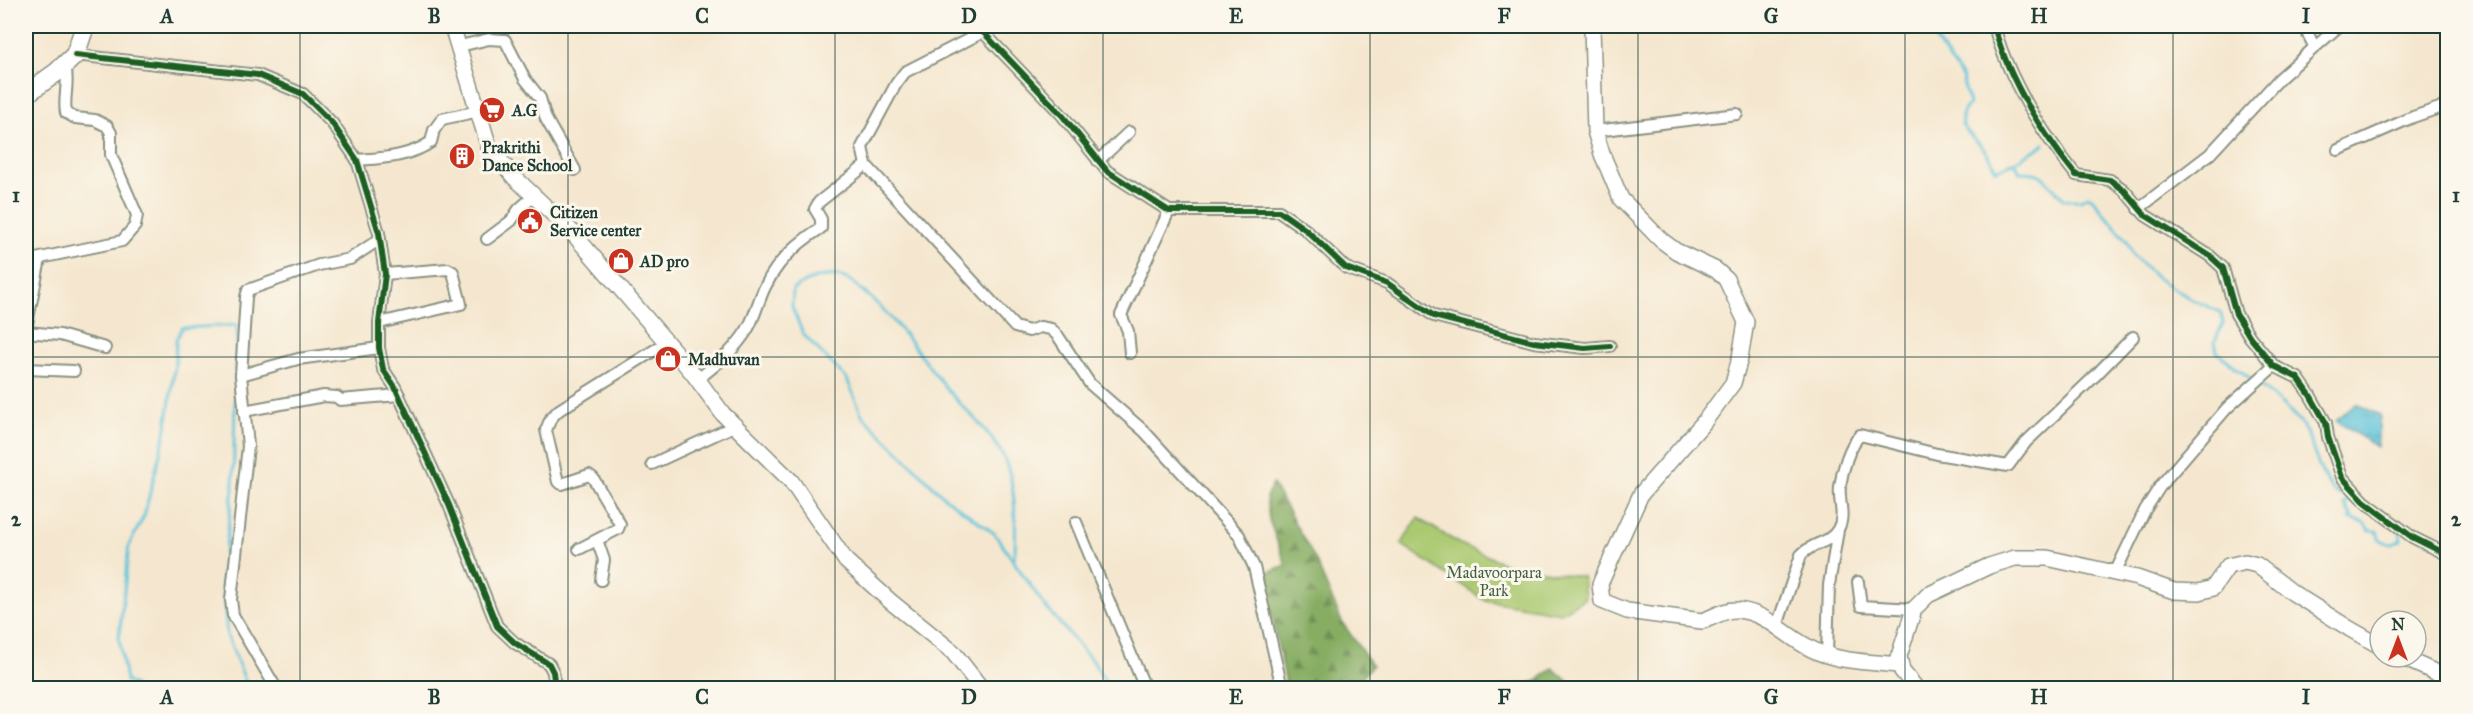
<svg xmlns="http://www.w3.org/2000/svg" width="2473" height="714" viewBox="0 0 2473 714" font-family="'IM FELL Great Primer',serif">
  <defs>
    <pattern id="forest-firs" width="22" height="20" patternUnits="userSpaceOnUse" patternTransform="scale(1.5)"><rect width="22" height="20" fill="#87ad63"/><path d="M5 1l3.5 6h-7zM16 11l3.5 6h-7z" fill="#6e8e52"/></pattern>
    <pattern id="water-ripples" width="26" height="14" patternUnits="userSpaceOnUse" patternTransform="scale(1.5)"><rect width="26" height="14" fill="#5cc2d9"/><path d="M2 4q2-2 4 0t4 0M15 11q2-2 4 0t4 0" fill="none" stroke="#4b9fb1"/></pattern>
  </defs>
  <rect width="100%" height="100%" fill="#fbf7ec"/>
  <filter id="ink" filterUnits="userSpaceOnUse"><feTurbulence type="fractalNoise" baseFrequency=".0167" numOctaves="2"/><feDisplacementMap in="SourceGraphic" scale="12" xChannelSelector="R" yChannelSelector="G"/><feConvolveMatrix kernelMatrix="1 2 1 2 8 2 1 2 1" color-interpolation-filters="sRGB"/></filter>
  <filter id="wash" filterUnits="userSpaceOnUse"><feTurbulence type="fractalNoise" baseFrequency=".008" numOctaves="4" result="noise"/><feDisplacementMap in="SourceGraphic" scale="24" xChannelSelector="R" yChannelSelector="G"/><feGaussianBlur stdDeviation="1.35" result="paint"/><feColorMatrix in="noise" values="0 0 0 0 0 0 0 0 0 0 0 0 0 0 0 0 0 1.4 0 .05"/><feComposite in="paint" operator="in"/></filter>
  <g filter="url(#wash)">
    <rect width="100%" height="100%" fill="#f5e7cf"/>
    <g fill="url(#forest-firs)" stroke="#53754c" stroke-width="1.5">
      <polygon points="1273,484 1315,559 1342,622 1372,666 1361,678 1337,678 1335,688 1287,688 1263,574 1286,565 1269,520 1266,497"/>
      <polygon points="1553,668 1575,688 1496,688 1535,682"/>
    </g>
    <polygon fill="#aac971" stroke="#648352" stroke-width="1.5" points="1418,518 1458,543 1511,566 1583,577 1585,598 1561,613 1484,600 1401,544"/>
    <polygon fill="url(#water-ripples)" stroke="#3e8086" stroke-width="1.5" points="2356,404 2380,415 2377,447 2336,421"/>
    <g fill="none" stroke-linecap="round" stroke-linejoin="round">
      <g stroke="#5cc2d9" stroke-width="3">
        <path d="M 1953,26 L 1953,31 L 1936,40 L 1962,77 L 1969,104 C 1949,127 1975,135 1986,152 C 1990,158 1993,164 1996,170 L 2015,162 L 2020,172 C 2045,173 2038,174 2055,189"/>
        <path d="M 2015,162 C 2024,155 2034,152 2044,144"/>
        <polyline points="2056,191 2065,200 2081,200 2088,196 2092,198 2127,241 2133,255 2157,278 2191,299 2220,312 2223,323 2215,341 2217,352 2252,380"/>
        <path d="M 2262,387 C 2275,398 2289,409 2300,422 C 2315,440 2320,497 2348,496 L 2350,500 L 2344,504 L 2351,515 L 2350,518 L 2364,523 L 2370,531 L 2377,531 L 2379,539 C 2391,544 2389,547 2401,540 L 2400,533"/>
        <polyline points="2426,541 2435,537 2448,548"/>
        <path d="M 1014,561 C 1017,535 1016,482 1004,458 C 992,433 970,415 952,395 C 921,359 897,317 859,288 C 855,284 850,279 845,278 C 826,272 809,279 793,289 L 792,307 L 803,334 L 847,379 L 862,415 L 944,497 L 994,533 L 1044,605 L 1094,663 L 1109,688"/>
        <polyline points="137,688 126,681 119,638 129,545 144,516 165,434 175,365 176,340 182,328 237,325 233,488 222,578 227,635 248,688"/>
      </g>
    </g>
  </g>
  <g filter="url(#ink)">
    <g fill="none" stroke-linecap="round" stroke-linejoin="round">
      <defs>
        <g id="minor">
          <polyline points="970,26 983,32 1062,115 1107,171 1169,211 1279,211 1306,230 1346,268 1387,283 1434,316 1534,342 1585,348 1610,346"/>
          <path d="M 1994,26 C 2009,81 2040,130 2076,175 L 2110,180 L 2124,190 L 2145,215 L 2210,256 L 2223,268 L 2236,314 L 2250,337 L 2274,366 L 2298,378 L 2310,395 L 2326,423 L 2328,437 L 2342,477 L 2364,501 L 2412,537 L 2448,555"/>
          <polyline points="2304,26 2314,46"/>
          <polyline points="460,46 489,39 505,40 525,79 540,98 546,119 575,170"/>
          <polyline points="75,55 258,75 303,94 332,123 357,160 379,233 385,274 379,323 379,348 383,369 395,387 449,505 497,626 515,643 549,664 553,672 555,688"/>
          <polyline points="1595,131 1737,114"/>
          <polyline points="2338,150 2413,117 2448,105"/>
          <path d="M 357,160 C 382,158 410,157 431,142 L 434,130 L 442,119 L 479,111"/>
          <polyline points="1098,161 1129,132"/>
          <polyline points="866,165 1015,327 1029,331 1040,327 1051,329 1058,336 1090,384 1144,431 1239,535 1254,567 1282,688"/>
          <polyline points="2138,209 2210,154 2280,78 2339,26"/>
          <polyline points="487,239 511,221 519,209 534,196"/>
          <path d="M 26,261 L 122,241 L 135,226 L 137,215 L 111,155 L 111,133 L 107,126 L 95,120 L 75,118 L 66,113 C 63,96 70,83 65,65"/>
          <polyline points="379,323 461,304 453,272 448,269 385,274"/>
          <polyline points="26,329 40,259"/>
          <polyline points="26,332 60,335 105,348"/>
          <polyline points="1130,353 1128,331 1121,315 1169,211"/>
          <polyline points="26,369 74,371"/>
          <polyline points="241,375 298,359 379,348"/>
          <path d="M 698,379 C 716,365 734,351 747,330 C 755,317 758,301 765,287 C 777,261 797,243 821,228 L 821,219 L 815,209 L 819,202 L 866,165 L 862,147 L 896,84 L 905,72 L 983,32"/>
          <polyline points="244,411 324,396 337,397 340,400 399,395"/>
          <polyline points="652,464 734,426"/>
          <polyline points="1076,522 1145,688"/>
          <polyline points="597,540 604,560 601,580"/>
          <polyline points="579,549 618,529 620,524 593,478 589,475 562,484 558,482 546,430 551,418 559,410 666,343"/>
          <polyline points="2115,573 2145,510 2161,485 2227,408 2274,366"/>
          <polyline points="1858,582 1861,606 1914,609"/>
          <path d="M 1777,626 L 1801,555 C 1812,542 1830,544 1838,529 C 1846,516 1838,500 1840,487 C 1842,471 1849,446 1860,435 L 1937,454 L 2008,466 L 2026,442 L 2095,376 L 2133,337"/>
          <polyline points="1827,655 1829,585 1838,530"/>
          <polyline points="276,688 233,615 231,600 248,446 241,375 246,297 248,290 319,265 350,259 380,239"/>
        </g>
        <g id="secondary">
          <polyline points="452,26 489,147 514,177 571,231 692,372 723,414 791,481 846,561 890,601 953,652 981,688"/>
          <path d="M 1592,26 L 1595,131 L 1602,154 L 1621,199 L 1661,240 L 1676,251 L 1716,270 L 1726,279 L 1746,322 L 1740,358 L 1733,383 L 1704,422 L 1641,494 L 1600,584 L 1602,601 L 1627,611 L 1702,621 C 1713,618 1724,609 1737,610 C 1769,612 1789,641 1818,652 C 1843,662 1872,662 1899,665"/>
          <polyline points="2401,657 2448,678"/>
          <polyline points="1916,688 1902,671 1899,656 1914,609 1928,595 1989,566 2015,558 2047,558 2137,578 2174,591 2199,592 2213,588 2228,566 2245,562 2257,565 2293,593 2350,629 2380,646"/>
        </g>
        <polyline id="primary" points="26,94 57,72 75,55 85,26"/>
      </defs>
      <use href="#minor" stroke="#8a9282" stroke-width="14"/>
      <use href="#secondary" stroke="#8a9282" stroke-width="18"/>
      <use href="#primary" stroke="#8a9282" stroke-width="21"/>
      <use href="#minor" stroke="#fff" stroke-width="10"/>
      <use href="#secondary" stroke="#fff" stroke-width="15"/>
      <use href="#primary" stroke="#fff" stroke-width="18"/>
      <defs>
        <g id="cycleway">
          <polyline points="970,26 983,32 1062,115 1107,171 1169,211 1279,211 1306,230 1346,268 1387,283 1434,316 1534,342 1585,348 1610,346"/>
          <path d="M 1994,26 C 2009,81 2040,130 2076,175 L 2110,180 L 2124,190 L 2145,215 L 2210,256 L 2223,268 L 2236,314 L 2250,337 L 2274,366 L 2298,378 L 2310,395 L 2326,423 L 2328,437 L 2342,477 L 2364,501 L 2412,537 L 2448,555"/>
          <polyline points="75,55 258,75 303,94 332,123 357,160 379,233 385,274 379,323 379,348 383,369 395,387 449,505 497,626 515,643 549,664 553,672 555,688"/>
        </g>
      </defs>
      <use href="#cycleway" stroke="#fbf7ec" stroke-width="10"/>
      <use href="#cycleway" stroke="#1b5e20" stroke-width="6"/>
    </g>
  </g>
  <path fill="none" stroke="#1f3d34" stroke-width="1.5" stroke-opacity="0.55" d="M 300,26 L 300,688M 568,26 L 568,688M 835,26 L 835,688M 1103,26 L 1103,688M 1370,26 L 1370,688M 1638,26 L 1638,688M 1905,26 L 1905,688M 2173,26 L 2173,688M 26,357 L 2448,357"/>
  <defs>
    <symbol id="supermarket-disc" viewBox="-11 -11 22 22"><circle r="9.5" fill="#c8321e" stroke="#fbf7ec"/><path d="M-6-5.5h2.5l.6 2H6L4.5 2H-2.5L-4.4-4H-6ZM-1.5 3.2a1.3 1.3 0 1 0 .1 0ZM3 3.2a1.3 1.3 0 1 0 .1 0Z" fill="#fff"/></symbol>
    <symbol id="building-disc" viewBox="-11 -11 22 22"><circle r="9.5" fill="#c8321e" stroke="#fbf7ec"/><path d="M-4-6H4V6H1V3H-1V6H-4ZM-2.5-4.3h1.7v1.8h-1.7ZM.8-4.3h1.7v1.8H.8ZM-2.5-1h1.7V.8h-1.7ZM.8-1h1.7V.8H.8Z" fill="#fff"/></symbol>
    <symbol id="civic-disc" viewBox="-11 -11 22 22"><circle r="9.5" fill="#c8321e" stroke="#fbf7ec"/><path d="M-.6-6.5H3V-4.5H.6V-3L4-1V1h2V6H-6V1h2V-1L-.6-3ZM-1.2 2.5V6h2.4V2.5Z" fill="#fff"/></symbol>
    <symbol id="shop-disc" viewBox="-11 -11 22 22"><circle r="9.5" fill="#c8321e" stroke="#fbf7ec"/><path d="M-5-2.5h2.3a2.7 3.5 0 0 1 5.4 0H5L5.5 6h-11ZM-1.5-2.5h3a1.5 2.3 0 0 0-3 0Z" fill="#fff"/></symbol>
  </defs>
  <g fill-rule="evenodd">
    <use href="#supermarket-disc" x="477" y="95" width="30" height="30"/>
    <use href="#building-disc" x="447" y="141" width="30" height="30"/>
    <use href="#civic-disc" x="515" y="206" width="30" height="30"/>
    <use href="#shop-disc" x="606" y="246" width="30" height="30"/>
    <use href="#shop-disc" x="653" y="344" width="30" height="30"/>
  </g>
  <g text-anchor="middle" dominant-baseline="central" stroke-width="6" stroke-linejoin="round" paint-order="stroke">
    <g font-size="16" font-weight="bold" fill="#1f3d34" stroke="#fbf7ec" text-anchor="start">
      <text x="512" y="110">A.G</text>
      <text x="482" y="147">Prakrithi<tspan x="482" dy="18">Dance School</tspan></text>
      <text x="550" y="212">Citizen<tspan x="550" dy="18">Service center</tspan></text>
      <text x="640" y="261">AD pro</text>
      <text x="688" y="359">Madhuvan</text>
    </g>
    <g font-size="16" fill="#426043" stroke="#fbf7ec">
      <text x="1494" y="572">Madavoorpara<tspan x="1494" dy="18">Park</tspan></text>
    </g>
  </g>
  <rect width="2473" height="714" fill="none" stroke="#fbf7ec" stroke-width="66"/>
  <g transform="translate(2398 639)"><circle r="28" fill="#fbf7ec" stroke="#a3ada2" stroke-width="1.5"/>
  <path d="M0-4.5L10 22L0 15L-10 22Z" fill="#c8321e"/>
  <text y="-9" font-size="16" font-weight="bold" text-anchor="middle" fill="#1f3d34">N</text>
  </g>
  <rect x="33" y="33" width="2407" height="648" fill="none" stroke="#1f3d34" stroke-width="2"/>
  <g font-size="20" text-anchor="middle" font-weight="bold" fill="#1f3d34">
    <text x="167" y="23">A</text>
    <text x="434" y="23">B</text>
    <text x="702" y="23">C</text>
    <text x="969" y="23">D</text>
    <text x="1236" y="23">E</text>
    <text x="1504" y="23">F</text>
    <text x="1771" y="23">G</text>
    <text x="2039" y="23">H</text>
    <text x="2306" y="23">I</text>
    <text x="16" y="202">1</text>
    <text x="2456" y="202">1</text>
    <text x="16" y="526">2</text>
    <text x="2456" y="526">2</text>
    <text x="167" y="704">A</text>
    <text x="434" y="704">B</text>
    <text x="702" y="704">C</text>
    <text x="969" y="704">D</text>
    <text x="1236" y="704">E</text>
    <text x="1504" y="704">F</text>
    <text x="1771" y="704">G</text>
    <text x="2039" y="704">H</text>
    <text x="2306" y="704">I</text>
  </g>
</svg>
